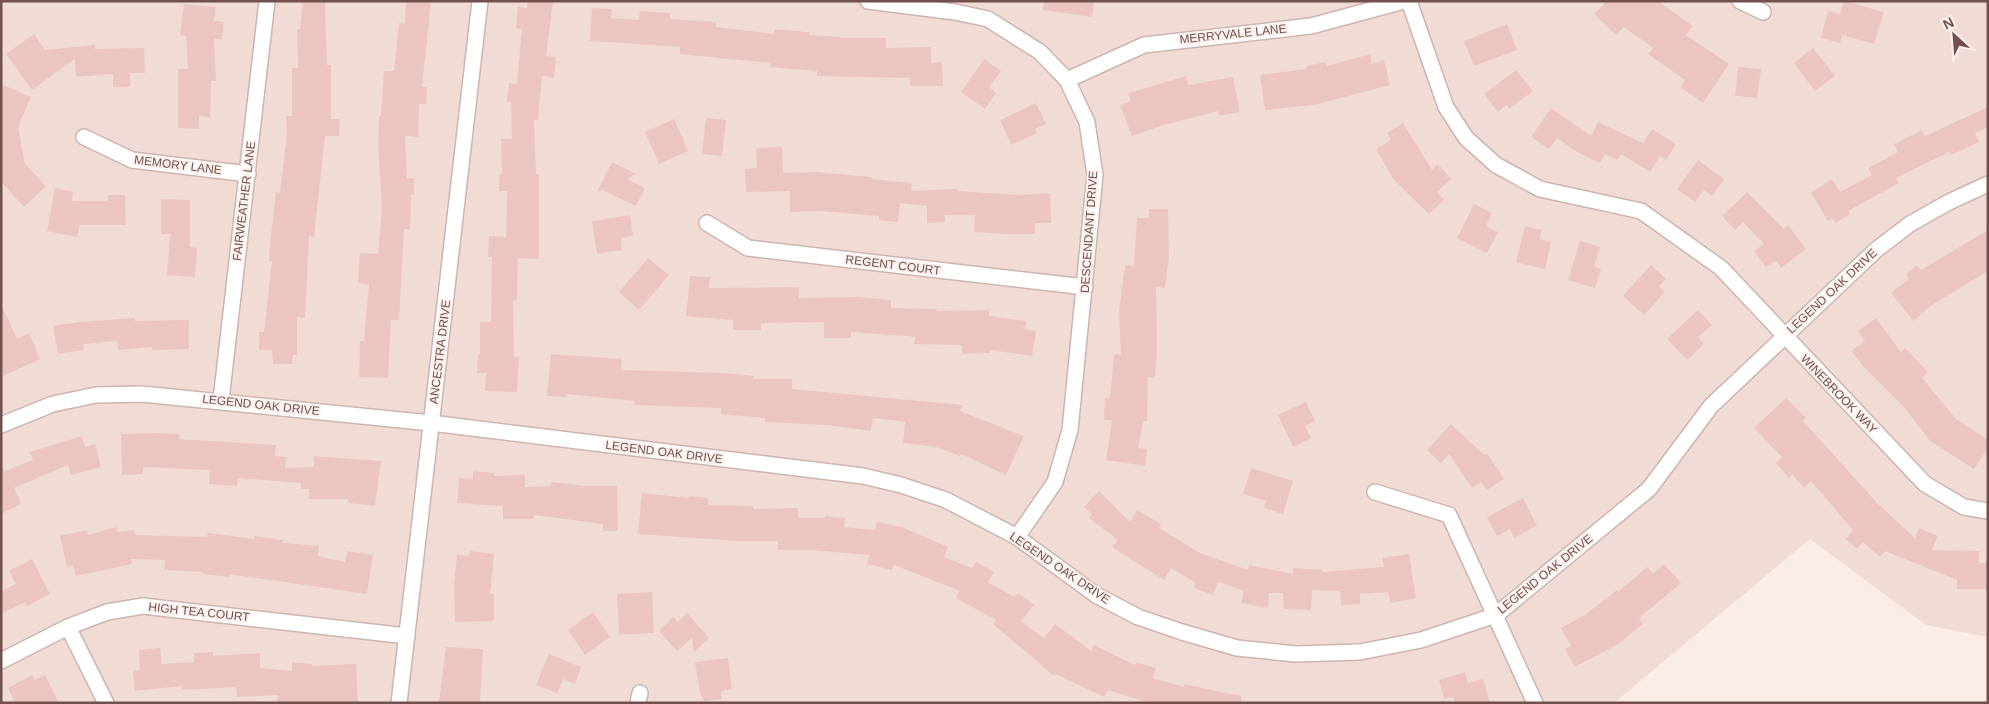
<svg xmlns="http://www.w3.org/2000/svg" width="1989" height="704" viewBox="0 0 1989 704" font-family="Helvetica,sans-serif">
  <rect width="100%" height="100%" fill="#faece6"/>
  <polygon fill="#f1dcd5" points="1,1 1988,1 1988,637 1926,625 1810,539 1614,703 1,703"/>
  <g fill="#edc5c0">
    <polygon points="303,1 325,1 327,65 331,65 331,119 340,119 339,136 325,136 314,237 309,236 305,318 297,317 297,355 293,355 292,364 273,364 272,350 259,350 259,332 264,332 272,261 269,261 270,244 276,192 280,193 287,134 286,116 292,116 292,68 298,68 297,29 300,29"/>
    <polygon points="406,1 431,1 422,87 427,87 426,104 419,104 418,137 405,136 407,178 414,178 414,195 411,195 410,229 404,229 399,320 391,320 388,378 359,377 360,341 364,341 369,284 358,283 360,253 378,254 382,209 378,145 379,116 381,116 384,71 394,71 399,23 405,24"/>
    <polygon points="528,1 553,1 546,56 556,57 554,78 542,76 538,120 534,120 536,174 539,174 539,259 518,258 517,301 513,301 514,357 519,357 517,392 485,391 486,373 477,373 478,355 480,355 480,322 491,322 492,257 488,257 489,236 506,237 507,191 499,191 499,174 502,174 501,139 512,139 511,102 507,102 509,83 517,84 522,29 516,28 518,7 527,8"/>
    <polygon points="1044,1 1094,1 1092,17 1043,10"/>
    <polygon points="1607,1 1658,1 1693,26 1686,35 1729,64 1703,103 1680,87 1685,80 1648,54 1653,48 1624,27 1616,35 1594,14"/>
    <polygon points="1844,1 1884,12 1874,44 1842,35 1840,43 1821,38 1828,11 1840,14"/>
    <polygon points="184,4 216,7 214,21 224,22 222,39 214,39 216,81 211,81 210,117 199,116 199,129 178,128 178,69 188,69 186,36 180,35"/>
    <polygon points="592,8 612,9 611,18 639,20 640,11 670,13 670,19 716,22 716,27 774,34 774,29 809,32 809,35 840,37 840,38 886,38 886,48 931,47 931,63 942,62 943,86 910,86 910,78 817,76 817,71 770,67 771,63 680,54 680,47 590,41"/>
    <polygon points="1507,24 1517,50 1474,66 1464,41"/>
    <polygon points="34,34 45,50 95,45 95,49 144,48 145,73 130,73 130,87 113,87 113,74 76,77 75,59 32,90 6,54"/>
    <polygon points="1813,48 1835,76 1815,91 1794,63"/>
    <polygon points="1370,54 1372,64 1384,60 1390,85 1314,105 1265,110 1260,75 1307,69 1306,66 1326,62 1327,66"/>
    <polygon points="984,59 1001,71 989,87 996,93 985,109 961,92"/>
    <polygon points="1738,67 1761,69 1757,98 1735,96"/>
    <polygon points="1516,70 1533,91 1509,109 1507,105 1498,112 1484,94"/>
    <polygon points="1186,76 1188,85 1233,77 1240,112 1219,116 1218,111 1164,125 1132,136 1120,105 1131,101 1128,93"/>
    <polygon points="1,84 31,97 18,127 25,164 46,186 24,207 1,182"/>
    <polygon points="1036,103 1046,124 1035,129 1037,133 1011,145 1000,120"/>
    <polygon points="1988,107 1988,127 1975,133 1979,142 1951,155 1949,152 1896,178 1899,183 1848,211 1850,214 1836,223 1832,218 1828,221 1811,193 1832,179 1840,192 1872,175 1868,168 1898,152 1894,144 1922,130 1925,136"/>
    <polygon points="1551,108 1591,136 1598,122 1643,143 1652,129 1676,144 1666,160 1660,156 1650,172 1621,154 1618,160 1605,154 1600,163 1577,152 1557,138 1549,149 1531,137"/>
    <polygon points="706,118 726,120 722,156 702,154"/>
    <polygon points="674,119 688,151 659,164 645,132"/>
    <polygon points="1403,123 1432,170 1438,164 1451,179 1437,192 1444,200 1429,214 1393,179 1376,149 1391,140 1387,133"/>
    <polygon points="782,147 783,173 817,172 872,177 872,179 912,183 911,191 958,189 959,191 1018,195 1050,193 1051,223 1035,223 1035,234 1005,234 974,232 975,215 945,215 945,222 927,223 927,206 900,203 898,222 879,220 879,216 820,211 790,212 790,191 746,192 745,169 757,168 756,148"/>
    <polygon points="1698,160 1724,179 1712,196 1704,190 1695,202 1677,189"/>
    <polygon points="612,162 636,174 627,179 645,188 636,206 602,190 597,192"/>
    <polygon points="55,188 73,192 72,201 108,201 108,195 125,195 126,225 80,225 77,237 47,231"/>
    <polygon points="1747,192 1784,229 1788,225 1806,249 1781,268 1776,261 1766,267 1754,251 1764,244 1743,222 1735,230 1722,216"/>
    <polygon points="161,199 190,200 190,247 197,248 195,277 167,275 170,234 161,234"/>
    <polygon points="1474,204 1492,213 1486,226 1498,232 1487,253 1457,238"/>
    <polygon points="1149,209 1168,209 1169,257 1165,288 1156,287 1157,350 1155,378 1148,377 1147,421 1143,421 1138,448 1147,449 1145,466 1106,460 1112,420 1104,420 1105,398 1110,398 1114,354 1121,355 1119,311 1125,265 1134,266 1137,218 1149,218"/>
    <polygon points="630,215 633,236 621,238 622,250 597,254 592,221"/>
    <polygon points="1525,226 1542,230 1539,239 1551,242 1545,269 1516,262"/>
    <polygon points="1988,230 1988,271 1932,305 1913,321 1891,293 1909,279 1906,274 1917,265 1921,270"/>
    <polygon points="1580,241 1600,247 1594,267 1601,269 1595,288 1568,280"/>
    <polygon points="648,258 669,275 639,310 619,292"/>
    <polygon points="1651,265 1666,279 1659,286 1665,292 1644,315 1623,296"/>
    <polygon points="690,276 710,277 709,288 799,287 799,298 858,297 891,300 891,308 937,309 937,311 989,310 989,316 1026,321 1025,329 1036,331 1032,356 990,350 990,353 962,354 962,345 914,344 915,337 851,332 851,338 824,338 824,322 761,323 761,330 733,330 733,320 686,316"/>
    <polygon points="1,304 17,339 29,333 40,359 1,377"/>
    <polygon points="1698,310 1712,325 1698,337 1704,344 1687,360 1667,339"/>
    <polygon points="135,318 135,321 189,320 189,349 152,350 152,347 118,350 117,341 83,344 84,350 58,354 53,326 79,322"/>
    <polygon points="1876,318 1901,352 1905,348 1928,372 1922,378 1956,419 1988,440 1988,448 1974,469 1930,441 1904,407 1863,366 1851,351 1865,341 1858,331"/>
    <polygon points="551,354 622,359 621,370 724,373 754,376 753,379 792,379 792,389 963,405 960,411 1024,436 1006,475 961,454 960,456 936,447 903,443 905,422 873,418 871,431 827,425 765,422 765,418 721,414 721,408 634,405 634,401 567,394 566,397 547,396"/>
    <polygon points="1786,398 1806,418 1803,421 1878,504 1915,538 1919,528 1938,536 1932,550 1979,551 1979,563 1988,563 1988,589 1957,589 1957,580 1885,551 1880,557 1863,542 1857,549 1846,539 1853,530 1811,481 1804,488 1792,474 1789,478 1776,463 1782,457 1754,428"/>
    <polygon points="1306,402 1315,421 1305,426 1311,438 1293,447 1278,415"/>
    <polygon points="1451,424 1484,455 1487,453 1504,479 1487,490 1481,482 1472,488 1449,454 1441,463 1427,450"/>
    <polygon points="158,433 180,434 179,439 276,445 275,456 286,457 285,468 314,467 314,456 381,461 375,506 348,503 348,499 309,499 309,489 301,489 301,483 238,478 237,486 209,484 210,470 143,467 143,474 122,475 121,434"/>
    <polygon points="82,436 85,447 95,444 101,467 71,475 68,465 14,488 21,504 1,514 1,464 5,471 33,460 30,452"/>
    <polygon points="1251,468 1293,481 1283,514 1264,508 1266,501 1243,494"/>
    <polygon points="473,471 494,473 494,476 525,475 525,487 551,486 552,482 584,486 617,486 618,531 603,531 603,524 534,515 534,519 503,519 503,506 457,503 459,478 473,479"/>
    <polygon points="1099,491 1130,522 1137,510 1161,524 1159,528 1200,553 1248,570 1249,565 1293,574 1293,568 1322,570 1322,572 1384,567 1382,558 1409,554 1416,598 1390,603 1388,592 1360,594 1360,604 1341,605 1340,591 1312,590 1311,610 1284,609 1283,593 1269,593 1268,608 1241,603 1244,591 1218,582 1213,595 1194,588 1196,583 1171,568 1164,580 1112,547 1118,540 1089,518 1092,514 1084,507"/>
    <polygon points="642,493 688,498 689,496 708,498 708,505 753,506 753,509 798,508 798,518 825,518 825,516 845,518 844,527 875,530 877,522 902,527 948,547 944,557 972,568 976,562 994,572 988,582 1014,597 1018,593 1034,605 1021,621 1044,638 1055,624 1091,651 1094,645 1135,665 1136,662 1156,668 1153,678 1184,687 1184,684 1241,696 1241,703 1149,703 1108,690 1104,697 1056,674 1054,676 993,624 996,620 956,598 960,591 894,565 892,570 867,564 869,555 811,550 778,550 778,541 737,541 638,534"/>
    <polygon points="1523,498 1537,526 1514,538 1510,529 1497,536 1487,517"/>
    <polygon points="116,527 118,532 134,530 136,535 207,537 208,533 254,539 254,536 283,540 283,543 319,546 318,556 345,562 347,551 373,555 367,594 229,574 229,577 203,574 203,572 164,570 165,560 131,559 132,564 76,576 73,565 67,567 60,536 87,530 88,535"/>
    <polygon points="470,551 494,554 490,594 494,594 494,621 455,622 454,585 457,555 469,556"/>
    <polygon points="32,559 50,594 27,606 25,602 1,614 1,591 16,584 9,571"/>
    <polygon points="1664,564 1681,583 1639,618 1643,624 1618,644 1575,667 1565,649 1571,646 1561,628 1586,614 1617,590 1618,592 1647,567 1653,574"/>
    <polygon points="652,592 654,633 619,635 617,594"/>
    <polygon points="593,612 610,637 585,655 568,630"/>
    <polygon points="687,613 709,638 694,652 692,638 677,651 659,631 673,617 678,622"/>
    <polygon points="446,647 483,649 480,703 439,703"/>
    <polygon points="160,648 162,664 194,662 194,653 213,652 213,656 260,653 260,668 292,671 292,662 312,664 312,666 356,664 358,703 277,703 278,695 237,697 236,687 182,690 182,686 135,691 133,671 140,670 139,650"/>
    <polygon points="549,654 581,667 575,684 563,679 557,693 536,685"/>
    <polygon points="728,658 732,689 721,691 722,699 704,701 700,693 695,662"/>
    <polygon points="1465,672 1468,683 1483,679 1490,703 1455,703 1453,697 1444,699 1439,680"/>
    <polygon points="32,675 35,680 45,675 59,703 15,703 8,688"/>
  </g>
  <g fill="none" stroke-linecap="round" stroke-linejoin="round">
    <defs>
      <g id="street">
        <polyline points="868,1 955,12 988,19 1040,52 1067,80 1087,122 1095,175 1070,430 1055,482 1017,537"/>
        <polyline points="1409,1 1446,107 1466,138 1496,165 1540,189 1641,211 1721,268 1925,484 1964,507 1988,511"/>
        <polyline points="1740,1 1763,12"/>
        <polyline points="1067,80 1144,45 1311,26 1404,1"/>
        <polyline points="84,137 132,160 248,174"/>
        <polyline points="707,223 748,248 1085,287"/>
        <polyline points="221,400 267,1"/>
        <polyline points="1,425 53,404 96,395 142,394 431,423 863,476 901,485 946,500 1017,537 1096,595 1138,617 1182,632 1237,648 1296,654 1360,652 1421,640 1496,615 1649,489 1711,406 1876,250 1910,224 1949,202 1988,184"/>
        <polyline points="1375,492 1449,515 1535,703"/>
        <polyline points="68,627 106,703"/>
        <polyline points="1,661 68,627 107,612 143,606 407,636"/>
        <polyline points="399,703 480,1"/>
        <polyline points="638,703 640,693"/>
      </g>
    </defs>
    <use href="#street" stroke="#cdb4b0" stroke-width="18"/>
    <use href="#street" stroke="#fff" stroke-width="15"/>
  </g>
  <g text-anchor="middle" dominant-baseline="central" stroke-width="4" stroke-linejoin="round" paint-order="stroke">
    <g font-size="12" fill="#71504d" stroke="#fdf1ec">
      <text transform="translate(1233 34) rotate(-6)">MERRYVALE LANE</text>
      <text transform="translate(178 165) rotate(7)">MEMORY LANE</text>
      <text transform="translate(244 201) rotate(-83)">FAIRWEATHER LANE</text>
      <text transform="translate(1089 232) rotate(-86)">DESCENDANT DRIVE</text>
      <text transform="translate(893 265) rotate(7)">REGENT COURT</text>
      <text transform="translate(1832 291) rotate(-43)">LEGEND OAK DRIVE</text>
      <text transform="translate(440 352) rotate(-83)">ANCESTRA DRIVE</text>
      <text transform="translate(1839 394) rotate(46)">WINEBROOK WAY</text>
      <text transform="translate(261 405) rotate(6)">LEGEND OAK DRIVE</text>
      <text transform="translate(664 452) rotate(7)">LEGEND OAK DRIVE</text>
      <text transform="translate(1060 568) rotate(34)">LEGEND OAK DRIVE</text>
      <text transform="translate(1545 574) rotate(-39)">LEGEND OAK DRIVE</text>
      <text transform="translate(199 612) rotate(6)">HIGH TEA COURT</text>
    </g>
  </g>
  <rect width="1989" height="704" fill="none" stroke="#71504d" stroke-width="5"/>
  <g transform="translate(1954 35) rotate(334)" stroke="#fdf1ec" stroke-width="4" paint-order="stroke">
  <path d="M0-4L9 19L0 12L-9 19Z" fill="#71504d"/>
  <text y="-8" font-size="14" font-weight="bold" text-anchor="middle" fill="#71504d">N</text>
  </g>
</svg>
